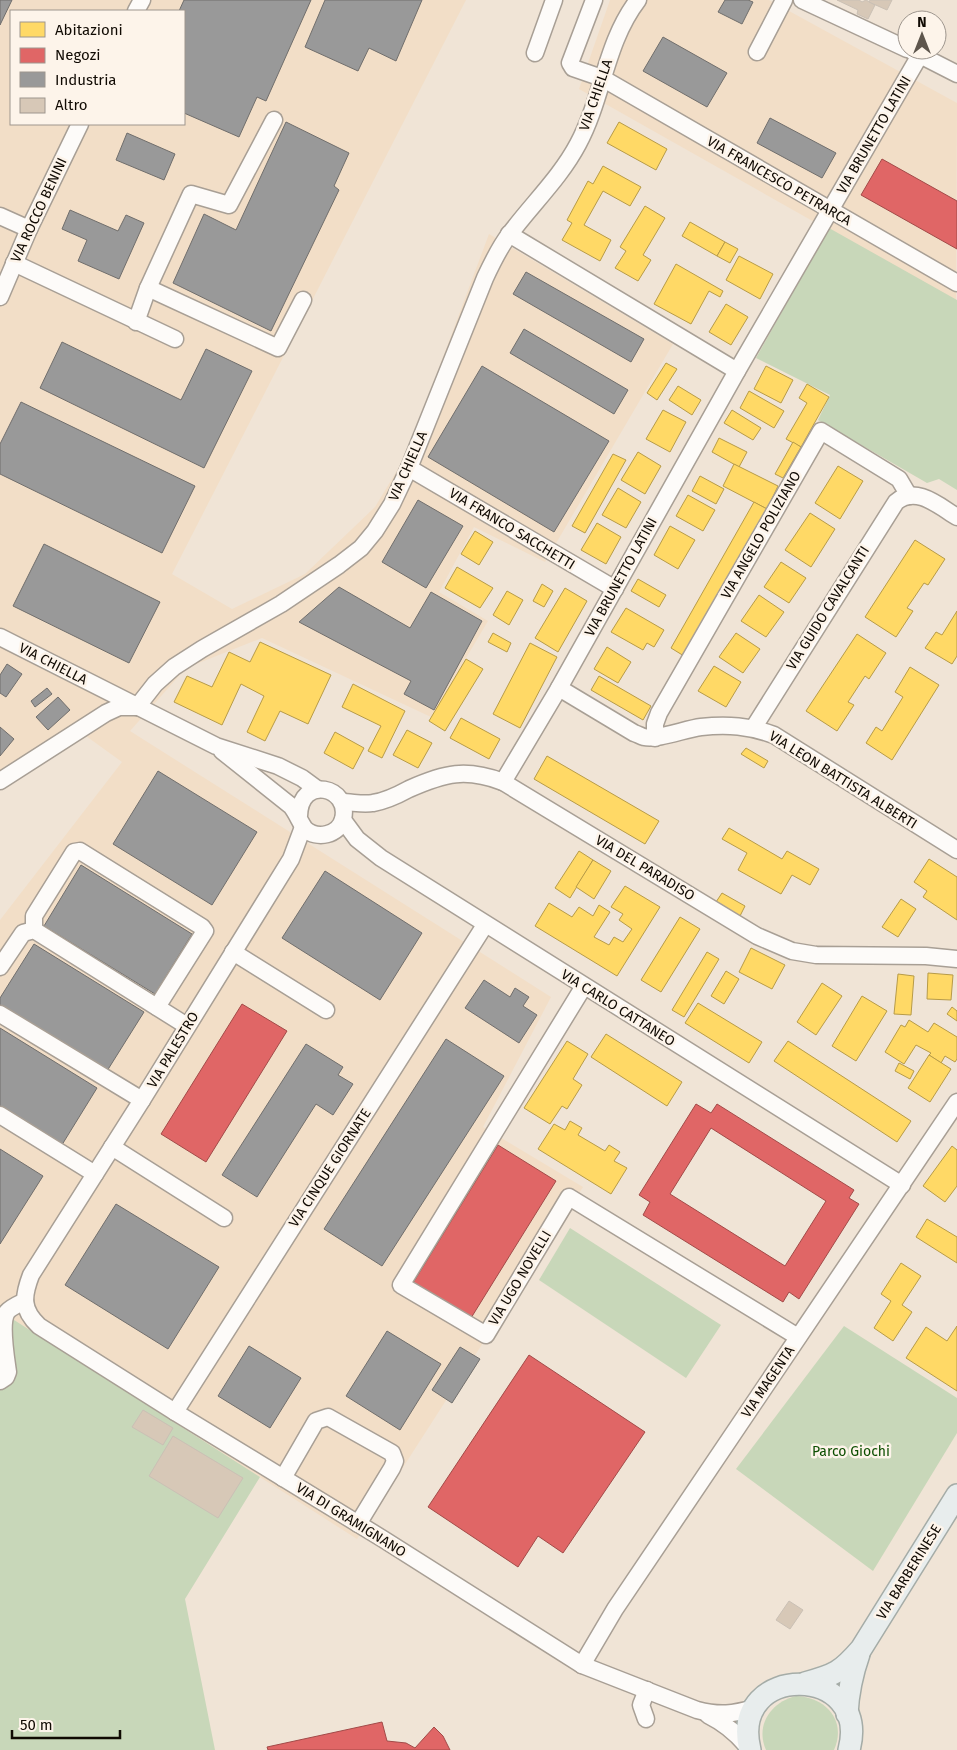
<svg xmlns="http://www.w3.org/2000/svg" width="957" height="1750" viewBox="0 0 957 1750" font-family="'Fira Sans',sans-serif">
  <rect width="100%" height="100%" fill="#f0e4d6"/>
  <g fill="#f2dec7" fill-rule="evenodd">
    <path d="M 0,0 L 466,0 L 172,574 L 232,609 L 305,574 L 375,507 L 407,454 L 489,234 L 673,344 L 545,562 L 474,527 L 439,592 L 488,621 L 431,717 L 262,638 L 186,668 L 130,731 L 551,997 L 483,1127 L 583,1187 L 357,1539 L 0,1311 L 0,920 L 122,762 L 86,736 L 0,788 ZM 11,11 L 184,11 L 184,124 L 11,124 Z"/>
    <polygon points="610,0 769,0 957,103 956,302 579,89"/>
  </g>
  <g fill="#c8d7b9">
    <polygon points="829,228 957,300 957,490 939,479 927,483 818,420 830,395 756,358"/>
    <polygon points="570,1228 721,1325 686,1378 539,1280"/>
    <polygon points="0,1311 260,1477 185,1599 215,1750 0,1750"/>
    <polygon points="844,1326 957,1398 957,1433 873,1571 736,1469"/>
    <path d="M 796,1696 C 826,1697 847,1721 834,1750 L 766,1750 C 755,1725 771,1702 796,1696 Z"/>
  </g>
  <g fill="#ffd966" stroke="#b79b48">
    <polygon points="619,122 667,149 656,170 607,143"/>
    <polygon points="603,166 641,187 630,206 603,191 584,225 611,240 600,261 562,240 572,223 567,220 588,181 593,184"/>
    <polygon points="645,206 665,218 643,255 651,260 638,281 615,268 626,251 620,247"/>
    <polygon points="690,222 725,242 717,256 682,236"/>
    <polygon points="725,242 738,249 730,263 717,256"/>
    <polygon points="739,256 773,274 760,299 726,280"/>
    <polygon points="676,264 723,291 720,297 709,291 691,324 654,304"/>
    <polygon points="726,304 748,317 731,345 709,332"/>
    <polygon points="666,363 677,369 657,400 647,393"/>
    <polygon points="766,366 793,380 781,403 754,389"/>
    <polygon points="807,384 829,397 801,447 786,439 807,403 799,398"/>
    <polygon points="678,386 701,400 692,415 669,400"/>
    <polygon points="749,391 784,411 774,428 740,408"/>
    <polygon points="663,410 686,422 670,452 646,439"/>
    <polygon points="732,410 761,428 753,440 724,423"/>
    <polygon points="719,438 747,452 739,467 712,452"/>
    <polygon points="793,442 801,447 783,478 775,474"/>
    <polygon points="638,452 661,466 645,494 621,480"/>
    <polygon points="613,454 626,460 585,533 572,526"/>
    <polygon points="734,464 778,486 767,509 723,486"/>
    <polygon points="838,466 863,481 840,519 815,503"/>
    <polygon points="700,476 724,489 716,504 692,491"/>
    <polygon points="618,488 641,502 626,528 602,515"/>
    <polygon points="688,495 715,510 703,531 676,516"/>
    <polygon points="754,502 767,509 684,656 671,648"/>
    <polygon points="810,513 835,529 811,567 785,550"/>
    <polygon points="597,523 621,537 606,564 581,550"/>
    <polygon points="670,526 695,540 678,569 654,555"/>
    <polygon points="475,531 493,542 479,565 461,554"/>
    <polygon points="915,540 945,559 928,585 924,583 907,608 913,611 896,637 865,617"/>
    <polygon points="781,562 806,578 789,603 764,587"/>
    <polygon points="457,567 493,588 480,608 445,588"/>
    <polygon points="638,579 666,595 659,607 631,591"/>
    <polygon points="542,584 553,591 544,607 533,601"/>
    <polygon points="565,588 587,601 558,652 535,638"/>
    <polygon points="507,591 523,600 509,625 493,615"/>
    <polygon points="759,595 784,612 766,637 741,621"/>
    <polygon points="626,608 664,630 654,647 647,643 643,650 611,632"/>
    <polygon points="957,611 957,656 952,664 925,648 936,632 942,635"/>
    <polygon points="493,633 511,643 507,652 488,642"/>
    <polygon points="736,633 760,649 743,673 719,657"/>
    <polygon points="857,634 886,653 869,679 865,676 848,702 854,705 837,731 806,711"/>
    <polygon points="260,642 331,675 308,724 280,711 265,741 247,732 264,696 241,684 222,725 174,702 187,676 212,687 229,652 250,662"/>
    <polygon points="530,643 557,657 520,728 493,714"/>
    <polygon points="607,647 631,662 618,683 594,669"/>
    <polygon points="466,659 483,669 445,731 429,721"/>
    <polygon points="714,666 741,682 726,707 698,691"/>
    <polygon points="910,667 939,685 892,760 866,743 876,727 882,731 903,697 895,692"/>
    <polygon points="599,676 651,706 643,720 591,690"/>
    <polygon points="353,684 405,711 382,758 368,751 381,726 342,707"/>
    <polygon points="461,718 500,739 489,759 450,738"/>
    <polygon points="407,730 432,743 418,768 393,755"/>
    <polygon points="335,732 364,748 353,769 324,753"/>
    <polygon points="746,748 768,761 764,768 741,754"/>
    <polygon points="547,756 659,821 645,844 534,779"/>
    <polygon points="729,828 782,859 787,851 819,869 810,885 792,875 781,894 738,870 747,853 722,839"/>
    <polygon points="579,851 593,860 570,898 555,888"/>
    <polygon points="929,859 957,877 957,920 923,897 927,891 914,882"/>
    <polygon points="593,860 611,871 594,899 576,887"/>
    <polygon points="625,886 660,907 617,976 535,926 549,903 572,917 579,907 593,916 599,905 610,912 594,937 609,945 614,937 623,942 632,929 619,920 623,914 611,907"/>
    <polygon points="722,893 745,906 740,916 716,902"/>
    <polygon points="901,899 916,909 898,937 882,927"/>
    <polygon points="680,917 700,929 661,992 641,980"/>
    <polygon points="751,948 785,965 772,989 739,972"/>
    <polygon points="707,952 719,959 684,1017 672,1010"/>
    <polygon points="726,971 739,979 724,1004 711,996"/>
    <polygon points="928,973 953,975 951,1000 927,999"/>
    <polygon points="898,974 914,976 911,1015 894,1014"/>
    <polygon points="822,983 842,996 816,1035 797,1022"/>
    <polygon points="862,996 887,1011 856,1061 832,1046"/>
    <polygon points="698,1003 762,1042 749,1063 685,1023"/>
    <polygon points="952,1007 957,1011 957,1021 947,1014"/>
    <polygon points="909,1020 928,1032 934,1023 957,1037 957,1059 955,1062 945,1056 941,1063 929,1055 931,1053 916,1045 904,1064 885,1052 901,1025 905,1027"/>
    <polygon points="606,1034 682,1082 667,1106 591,1057"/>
    <polygon points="567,1041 588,1054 573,1079 582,1085 567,1109 562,1106 550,1124 524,1108"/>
    <polygon points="788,1041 911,1121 897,1142 774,1061"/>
    <polygon points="929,1055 951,1069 930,1102 908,1088"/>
    <polygon points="899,1063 914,1071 910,1079 895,1071"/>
    <polygon points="570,1121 582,1128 578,1135 605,1151 609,1145 620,1152 614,1161 627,1168 611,1194 538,1149 554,1124 565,1130"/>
    <polygon points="952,1146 957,1150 957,1186 945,1202 923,1186"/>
    <polygon points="927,1219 957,1237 957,1263 916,1237"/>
    <polygon points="901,1263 921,1276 902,1305 912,1312 893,1341 874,1328 891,1301 881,1294"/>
    <polygon points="957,1326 957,1391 906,1358 926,1327 947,1341"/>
  </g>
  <g fill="#e06666" stroke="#a24a48" fill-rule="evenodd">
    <polygon points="882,159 957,201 957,249 861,195"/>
    <polygon points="242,1004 287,1031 206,1162 161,1134"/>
    <path d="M 696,1104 L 711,1113 L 717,1104 L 854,1190 L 849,1198 L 859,1204 L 799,1299 L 789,1292 L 783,1302 L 643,1215 L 650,1202 L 639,1195 ZM 711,1128 L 826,1201 L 785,1266 L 670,1194 Z"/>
    <polygon points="498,1145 556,1181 471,1318 413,1283"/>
    <polygon points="529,1355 645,1432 563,1553 538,1536 518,1567 428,1507"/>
    <polygon points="382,1722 387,1741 406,1743 415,1748 434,1727 443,1736 450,1750 268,1750 267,1747"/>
  </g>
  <g fill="#999" stroke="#706e6c">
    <polygon points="0,0 12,0 0,25"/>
    <polygon points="184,0 311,0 266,101 257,97 239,137 184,113 184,11 179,11"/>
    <polygon points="325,0 422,0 396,61 369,48 358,71 305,47"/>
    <polygon points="725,0 748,0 753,2 742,24 718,12"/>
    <polygon points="663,37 727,73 707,107 643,71"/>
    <polygon points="770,118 836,153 822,178 757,143"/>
    <polygon points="286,122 349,153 334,186 339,190 271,331 173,283 204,214 236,230"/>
    <polygon points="127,133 175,154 164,180 116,160"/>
    <polygon points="70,210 118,231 126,215 144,223 119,279 78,261 87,240 62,229"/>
    <polygon points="526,272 644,339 631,362 513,294"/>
    <polygon points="524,329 628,390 614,414 510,353"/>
    <polygon points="62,342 181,400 206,349 252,371 204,468 40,388"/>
    <polygon points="482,366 609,441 554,532 428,457"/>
    <polygon points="21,402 195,486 162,553 0,474 0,444"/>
    <polygon points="418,500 463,526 426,588 382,562"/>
    <polygon points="44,544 160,602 129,663 13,606"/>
    <polygon points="339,587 410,628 431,592 482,621 434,710 404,694 411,681 299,622"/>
    <polygon points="7,664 22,674 6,697 0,693 0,675"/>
    <polygon points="47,688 52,694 35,707 31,701"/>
    <polygon points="58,697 70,710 48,730 36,717"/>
    <polygon points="0,727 14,739 0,756"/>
    <polygon points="158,771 257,832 212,905 113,844"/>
    <polygon points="81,865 192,934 155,994 44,926"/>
    <polygon points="325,871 422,933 380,1000 282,938"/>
    <polygon points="34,944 144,1012 107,1071 0,1005 0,998"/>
    <polygon points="484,980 510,997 515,988 529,997 523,1006 537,1015 519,1043 465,1008"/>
    <polygon points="0,1028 97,1088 60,1148 0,1110"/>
    <polygon points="446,1039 504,1076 382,1266 324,1229"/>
    <polygon points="306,1044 343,1067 338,1075 353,1084 333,1115 316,1104 257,1197 222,1175"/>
    <polygon points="0,1149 43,1176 0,1244"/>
    <polygon points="116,1204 219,1267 168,1349 65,1285"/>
    <polygon points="387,1331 441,1364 400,1430 346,1396"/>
    <polygon points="249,1346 301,1378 270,1428 218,1396"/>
    <polygon points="460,1347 480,1359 452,1403 432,1390"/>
  </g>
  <g fill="#d7c8b7" stroke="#cac0b5">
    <polygon points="837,0 859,0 862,2 866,0 875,5 868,19 857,14 858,10"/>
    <polygon points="870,0 892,0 887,10 869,2"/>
    <polygon points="143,1410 173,1428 163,1445 132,1427"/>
    <polygon points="173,1436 243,1478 218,1518 149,1476"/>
    <polygon points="789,1601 803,1610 790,1629 776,1620"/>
  </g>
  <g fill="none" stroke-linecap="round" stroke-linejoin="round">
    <defs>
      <g id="minor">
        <polyline points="594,0 570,63 573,68 602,78 957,283"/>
        <polyline points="802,0 907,49"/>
        <polyline points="136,11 142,0"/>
        <polyline points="912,51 957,74"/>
        <polyline points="757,52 784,0"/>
        <polyline points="535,53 554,0"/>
        <polyline points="0,216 29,229"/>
        <polyline points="509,234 737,371"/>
        <polyline points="14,263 175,339"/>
        <polyline points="148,288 278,348 303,300"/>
        <polyline points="0,297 29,229 80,124"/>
        <polyline points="136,322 148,288 191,194 229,205 274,120"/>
        <polyline points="409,468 615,589"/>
        <polyline points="0,637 216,746 278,766 302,778 317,789"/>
        <path d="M 559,688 L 634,733 C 637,734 641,736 644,737 C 658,740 685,729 701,727 C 728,724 749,726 774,735 L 957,850"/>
        <path d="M 137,707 L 155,684 L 174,667 L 202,649 L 281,604 L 339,565 L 361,548 L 375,531 L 392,504 L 409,468 L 485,278 C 492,263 499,248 509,235 C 532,204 560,178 578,144 C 603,98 605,43 638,0"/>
        <path d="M 754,727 L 896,502 C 916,485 939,506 957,517"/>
        <polyline points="655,738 655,724 659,713 821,431 899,479 909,496"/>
        <path d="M 222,751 L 291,806 C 296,812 301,824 305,829 C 317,840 339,835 343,819 C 351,787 300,774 299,816"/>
        <polyline points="0,781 106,713 119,707 137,707"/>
        <polyline points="503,782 559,688 737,371 920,55"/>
        <path d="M 342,802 C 352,802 363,805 373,803 C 386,801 398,795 409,789 C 445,773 466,768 503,782 L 757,936 L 792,951 L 816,955 L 926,956 L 957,959"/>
        <polyline points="343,820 357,839 381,858 902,1185"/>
        <path d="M 303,827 L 291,859 L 142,1100 L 31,1275 C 23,1296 21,1309 39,1326 L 175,1412 L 383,1539 L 582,1665 L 697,1710 C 720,1716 733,1714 755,1708"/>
        <polyline points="34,930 34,916 74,852 80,851 202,927 205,931 157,1007"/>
        <polyline points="233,952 326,1010"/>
        <polyline points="0,967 23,933 34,930 187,1026"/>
        <polyline points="584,986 401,1285 486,1335 569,1197 798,1337"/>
        <polyline points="0,1014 142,1100"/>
        <polyline points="0,1115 95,1174"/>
        <polyline points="112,1147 224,1218"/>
        <path d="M 0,1381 L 6,1377 L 8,1372 C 6,1358 0,1323 7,1312 C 11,1307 19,1304 25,1301"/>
        <polyline points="175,1412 485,925"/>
        <polyline points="283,1478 316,1421 328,1417 392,1453 395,1461 392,1468 358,1524"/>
        <polyline points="582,1665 615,1609 957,1102"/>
        <path d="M 708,1715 C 726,1724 738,1734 750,1750"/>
        <polyline points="646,1719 641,1705 647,1690"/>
      </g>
      <g id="major">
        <path d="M 805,1683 C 835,1675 841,1672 861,1649 L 957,1495"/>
        <path d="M 847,1714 C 848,1693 852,1674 859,1654"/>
        <path d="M 750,1750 C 728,1661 872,1664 849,1750"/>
      </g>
    </defs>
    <use href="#minor" stroke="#a89f95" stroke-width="19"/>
    <use href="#major" stroke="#a5aca7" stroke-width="24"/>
    <use href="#minor" stroke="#fdfbf9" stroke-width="16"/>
    <use href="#major" stroke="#e8eded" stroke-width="21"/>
  </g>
  <g text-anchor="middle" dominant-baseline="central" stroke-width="5" stroke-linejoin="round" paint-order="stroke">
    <g font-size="14" fill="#100a03" stroke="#fdf4ea">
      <text transform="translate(596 95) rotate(-71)">VIA CHIELLA</text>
      <text transform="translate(874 135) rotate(-60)">VIA BRUNETTO LATINI</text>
      <text transform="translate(779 181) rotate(30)">VIA FRANCESCO PETRARCA</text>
      <text transform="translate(39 210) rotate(-65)">VIA ROCCO BENINI</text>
      <text transform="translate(408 466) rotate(-66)">VIA CHIELLA</text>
      <text transform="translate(512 529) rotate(31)">VIA FRANCO SACCHETTI</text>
      <text transform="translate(761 535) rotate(-60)">VIA ANGELO POLIZIANO</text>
      <text transform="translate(621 577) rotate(-61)">VIA BRUNETTO LATINI</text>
      <text transform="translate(828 608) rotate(-58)">VIA GUIDO CAVALCANTI</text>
      <text transform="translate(53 664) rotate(27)">VIA CHIELLA</text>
      <text transform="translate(843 780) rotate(32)">VIA LEON BATTISTA ALBERTI</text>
      <text transform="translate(645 868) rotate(31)">VIA DEL PARADISO</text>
      <text transform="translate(618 1008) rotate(32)">VIA CARLO CATTANEO</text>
      <text transform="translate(173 1050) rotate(-59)">VIA PALESTRO</text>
      <text transform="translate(330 1168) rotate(-57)">VIA CINQUE GIORNATE</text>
      <text transform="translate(520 1278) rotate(-59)">VIA UGO NOVELLI</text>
      <text transform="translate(768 1382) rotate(-56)">VIA MAGENTA</text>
      <text transform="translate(351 1520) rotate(32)">VIA DI GRAMIGNANO</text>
      <text transform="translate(909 1572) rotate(-58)">VIA BARBERINESE</text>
    </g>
    <g font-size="14" fill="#0c4e00" stroke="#fdf4ea">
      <text x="851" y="1451">Parco Giochi</text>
    </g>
  </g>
  <rect x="10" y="10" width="175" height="115" fill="#fdf4ea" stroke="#9e968e"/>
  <rect x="20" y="22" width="25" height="15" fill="#ffd966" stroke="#9e968e"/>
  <text x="55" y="35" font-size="15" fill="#100a03">Abitazioni</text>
  <rect x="20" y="48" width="25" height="15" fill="#e06666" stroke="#9e968e"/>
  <text x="55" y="60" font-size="15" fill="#100a03">Negozi</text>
  <rect x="20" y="72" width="25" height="15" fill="#999999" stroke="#9e968e"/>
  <text x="55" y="85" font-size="15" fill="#100a03">Industria</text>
  <rect x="20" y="98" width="25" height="15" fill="#d7c8b7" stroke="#9e968e"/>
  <text x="55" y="110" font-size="15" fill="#100a03">Altro</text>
  <g transform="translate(922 35)"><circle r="24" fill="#fdf4ea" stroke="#9e968e"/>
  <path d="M0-4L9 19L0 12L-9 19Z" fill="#5e564d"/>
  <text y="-8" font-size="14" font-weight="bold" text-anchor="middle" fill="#100a03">N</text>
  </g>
  <path d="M12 1730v8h108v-8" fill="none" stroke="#100a03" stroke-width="2.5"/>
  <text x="20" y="1730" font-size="15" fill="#100a03" stroke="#fdf4ea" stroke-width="4" paint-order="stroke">50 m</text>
</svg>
